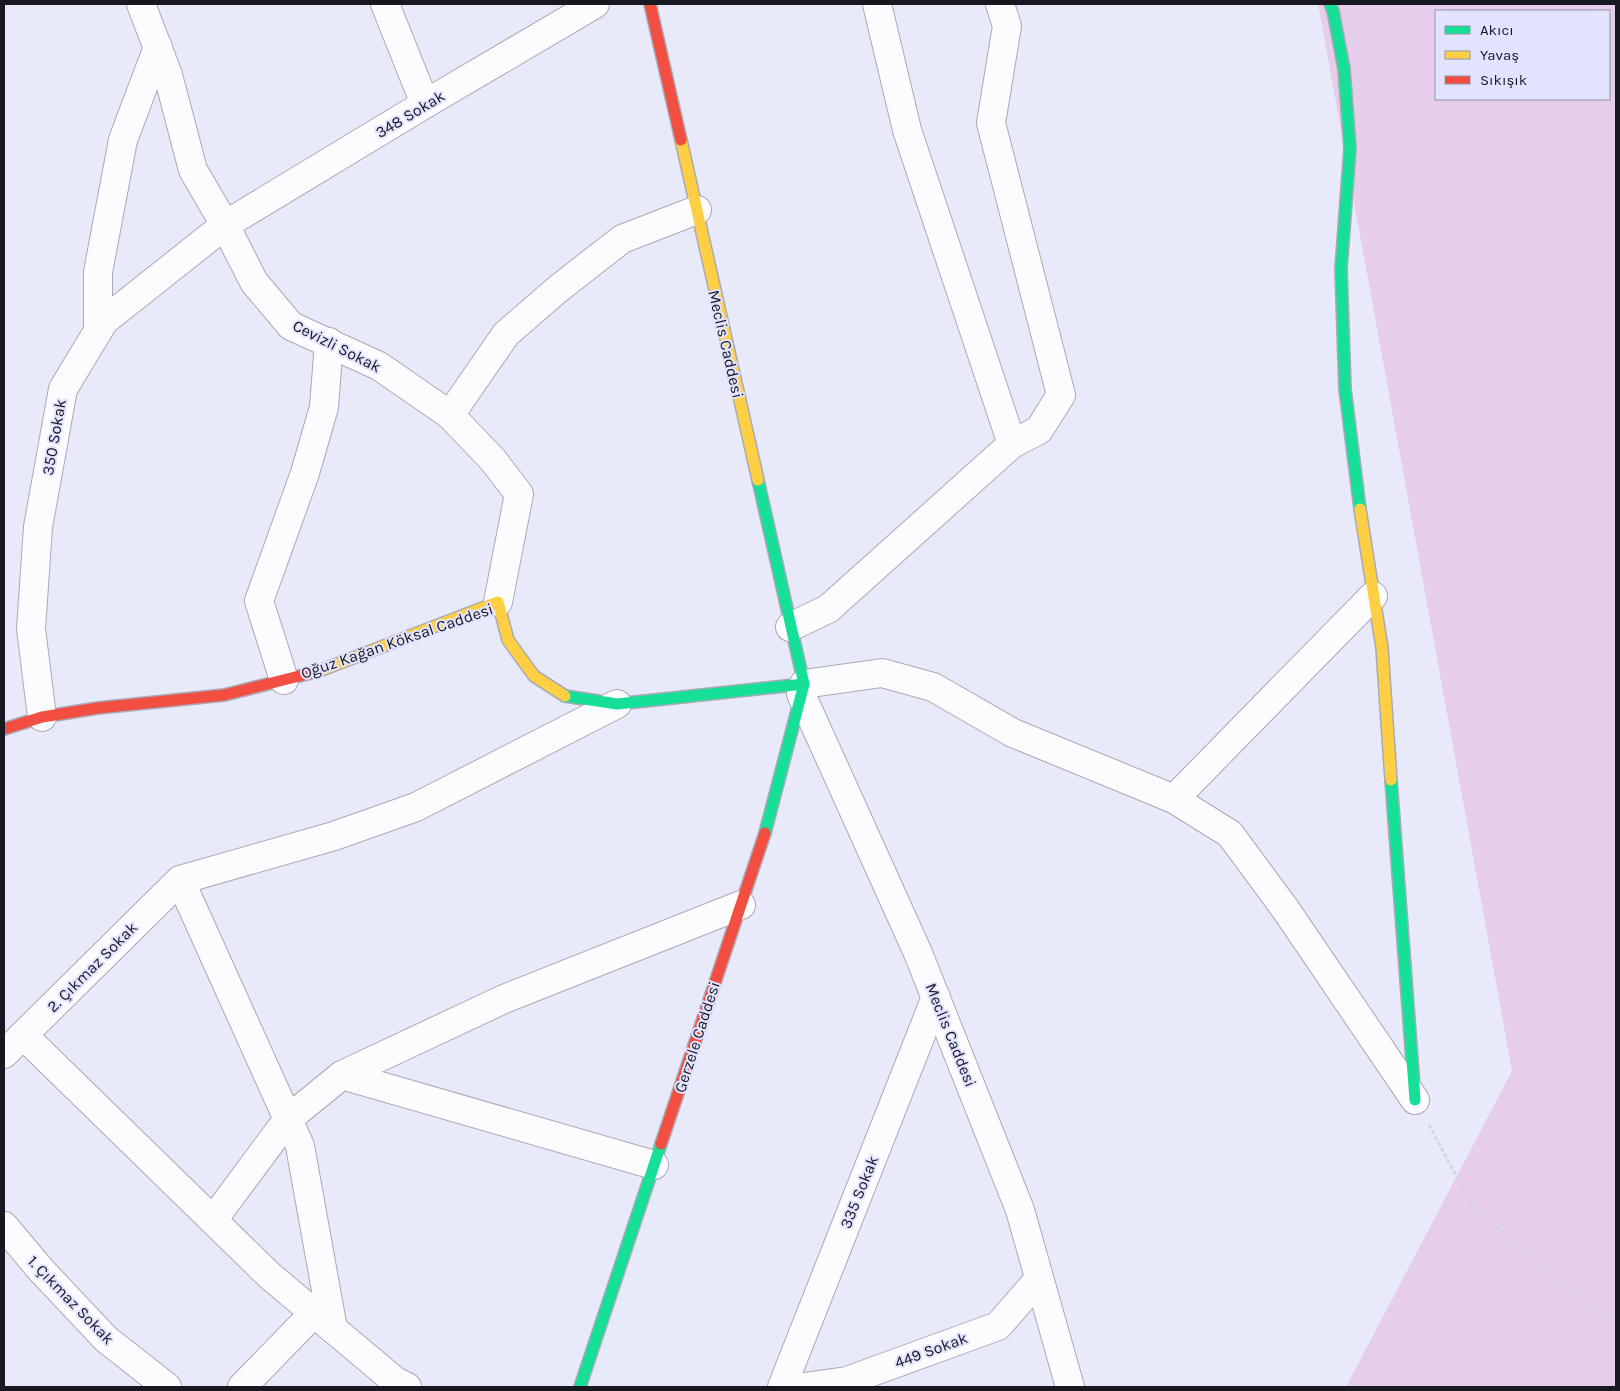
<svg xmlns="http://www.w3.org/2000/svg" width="1620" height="1391" viewBox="0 0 1620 1391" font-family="Karla,sans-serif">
  <rect width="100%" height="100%" fill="#e8e9f9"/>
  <path fill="#e6ceeb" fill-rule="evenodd" d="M 1318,4 L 1616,4 L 1616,1387 L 1346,1387 L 1512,1071 ZM 1436,11 L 1609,11 L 1609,99 L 1436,99 Z"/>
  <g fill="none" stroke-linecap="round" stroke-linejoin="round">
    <defs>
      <g id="street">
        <polyline points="141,4 168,75 193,170 225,225 254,282 291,326 379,366 450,415 493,460 519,494 498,602"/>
        <polyline points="385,4 425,104"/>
        <polyline points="877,4 907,130 1012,444"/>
        <polyline points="98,331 98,272 123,140 158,47"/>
        <polyline points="450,415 506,334 558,289 622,239 697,210"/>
        <polyline points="790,627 828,609 1012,444 1039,430 1061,395 991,123 1007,26 1000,4"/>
        <polyline points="284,680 259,601 305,473 324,407 329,342"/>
        <polyline points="804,684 882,673 933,687 1013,733 1174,799 1230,834 1286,910 1415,1100"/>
        <polyline points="801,694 918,953 1020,1210 1070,1387"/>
        <polyline points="42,717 31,629 38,527 63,389 104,321 225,225 425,104 595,4"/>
        <polyline points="1174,799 1373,596"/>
        <polyline points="180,880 300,1146 333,1329"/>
        <polyline points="23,1035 269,1275 395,1381 407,1387"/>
        <polyline points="4,1054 180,880 334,836 416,807 617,704"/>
        <polyline points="342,1075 654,1165"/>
        <polyline points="213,1220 288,1119 342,1075 504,999 741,905"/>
        <polyline points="4,1226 41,1270 106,1339 167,1387"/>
        <polyline points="242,1387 314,1313"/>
        <polyline points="782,1387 936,997"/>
        <polyline points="804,1387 847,1381 998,1326 1039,1279"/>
      </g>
      <g id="fast">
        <polyline points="1330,4 1333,11 1344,69 1350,148 1341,269 1345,389 1360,509"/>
        <polyline points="758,480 804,684 765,833"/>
        <polyline points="565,696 617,704 804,684"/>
        <polyline points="1391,780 1415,1100"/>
        <polyline points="580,1387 661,1144"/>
      </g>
      <g id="slow">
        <polyline points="681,140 758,480"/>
        <polyline points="1360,509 1382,648 1391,780"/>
        <polyline points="319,671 498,602 508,640 534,676 565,696"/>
      </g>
      <g id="jam">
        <polyline points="650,4 681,140"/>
        <polyline points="4,729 42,717 98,708 224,695 319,671"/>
        <polyline points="661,1144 765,833"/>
      </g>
    </defs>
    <use href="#street" stroke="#a9aab6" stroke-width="30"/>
    <use href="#fast" stroke="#a9aab6" stroke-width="14"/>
    <use href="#slow" stroke="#a9aab6" stroke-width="14"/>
    <use href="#jam" stroke="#a9aab6" stroke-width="14"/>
    <polyline stroke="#d5d5da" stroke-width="3" stroke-dasharray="4 2.5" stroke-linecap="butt" points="1429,1125 1473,1207 1568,1289 1616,1322"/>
    <use href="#street" stroke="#fcfcfe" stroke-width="28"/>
    <use href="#fast" stroke="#16e098" stroke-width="11"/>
    <use href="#slow" stroke="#ffcf43" stroke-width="11"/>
    <use href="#jam" stroke="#f24e42" stroke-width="11"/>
  </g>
  <g text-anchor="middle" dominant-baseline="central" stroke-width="4" stroke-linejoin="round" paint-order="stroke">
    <g font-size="16" fill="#181821" stroke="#e2e3ff">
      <text transform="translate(410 114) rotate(-31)">348 Sokak</text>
      <text transform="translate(726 344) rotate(77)">Meclis Caddesi</text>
      <text transform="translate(337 346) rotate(27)">Cevizli Sokak</text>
      <text transform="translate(54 437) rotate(-80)">350 Sokak</text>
      <text transform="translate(397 641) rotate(-19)">Oğuz Kağan Köksal Caddesi</text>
      <text transform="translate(92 967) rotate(-45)">2. Çıkmaz Sokak</text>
      <text transform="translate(951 1035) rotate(68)">Meclis Caddesi</text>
      <text transform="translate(697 1037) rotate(-72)">Gerzele Caddesi</text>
      <text transform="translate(859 1192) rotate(-68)">335 Sokak</text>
      <text transform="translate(71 1300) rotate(46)">1. Çıkmaz Sokak</text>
      <text transform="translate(931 1350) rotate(-20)">449 Sokak</text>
    </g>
  </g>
  <rect width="1620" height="1391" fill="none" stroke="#181821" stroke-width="10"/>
  <rect x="1435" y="10" width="175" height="90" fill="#e2e3ff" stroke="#9192a6"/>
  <rect x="1445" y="26" width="25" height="8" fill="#16e098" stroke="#9192a6"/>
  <text x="1480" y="35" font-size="15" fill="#181821">Akıcı</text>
  <rect x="1445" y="51" width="25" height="8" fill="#ffcf43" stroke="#9192a6"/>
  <text x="1480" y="60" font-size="15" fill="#181821">Yavaş</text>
  <rect x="1445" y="76" width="25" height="8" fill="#f24e42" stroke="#9192a6"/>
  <text x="1480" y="85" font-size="15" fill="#181821">Sıkışık</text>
</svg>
